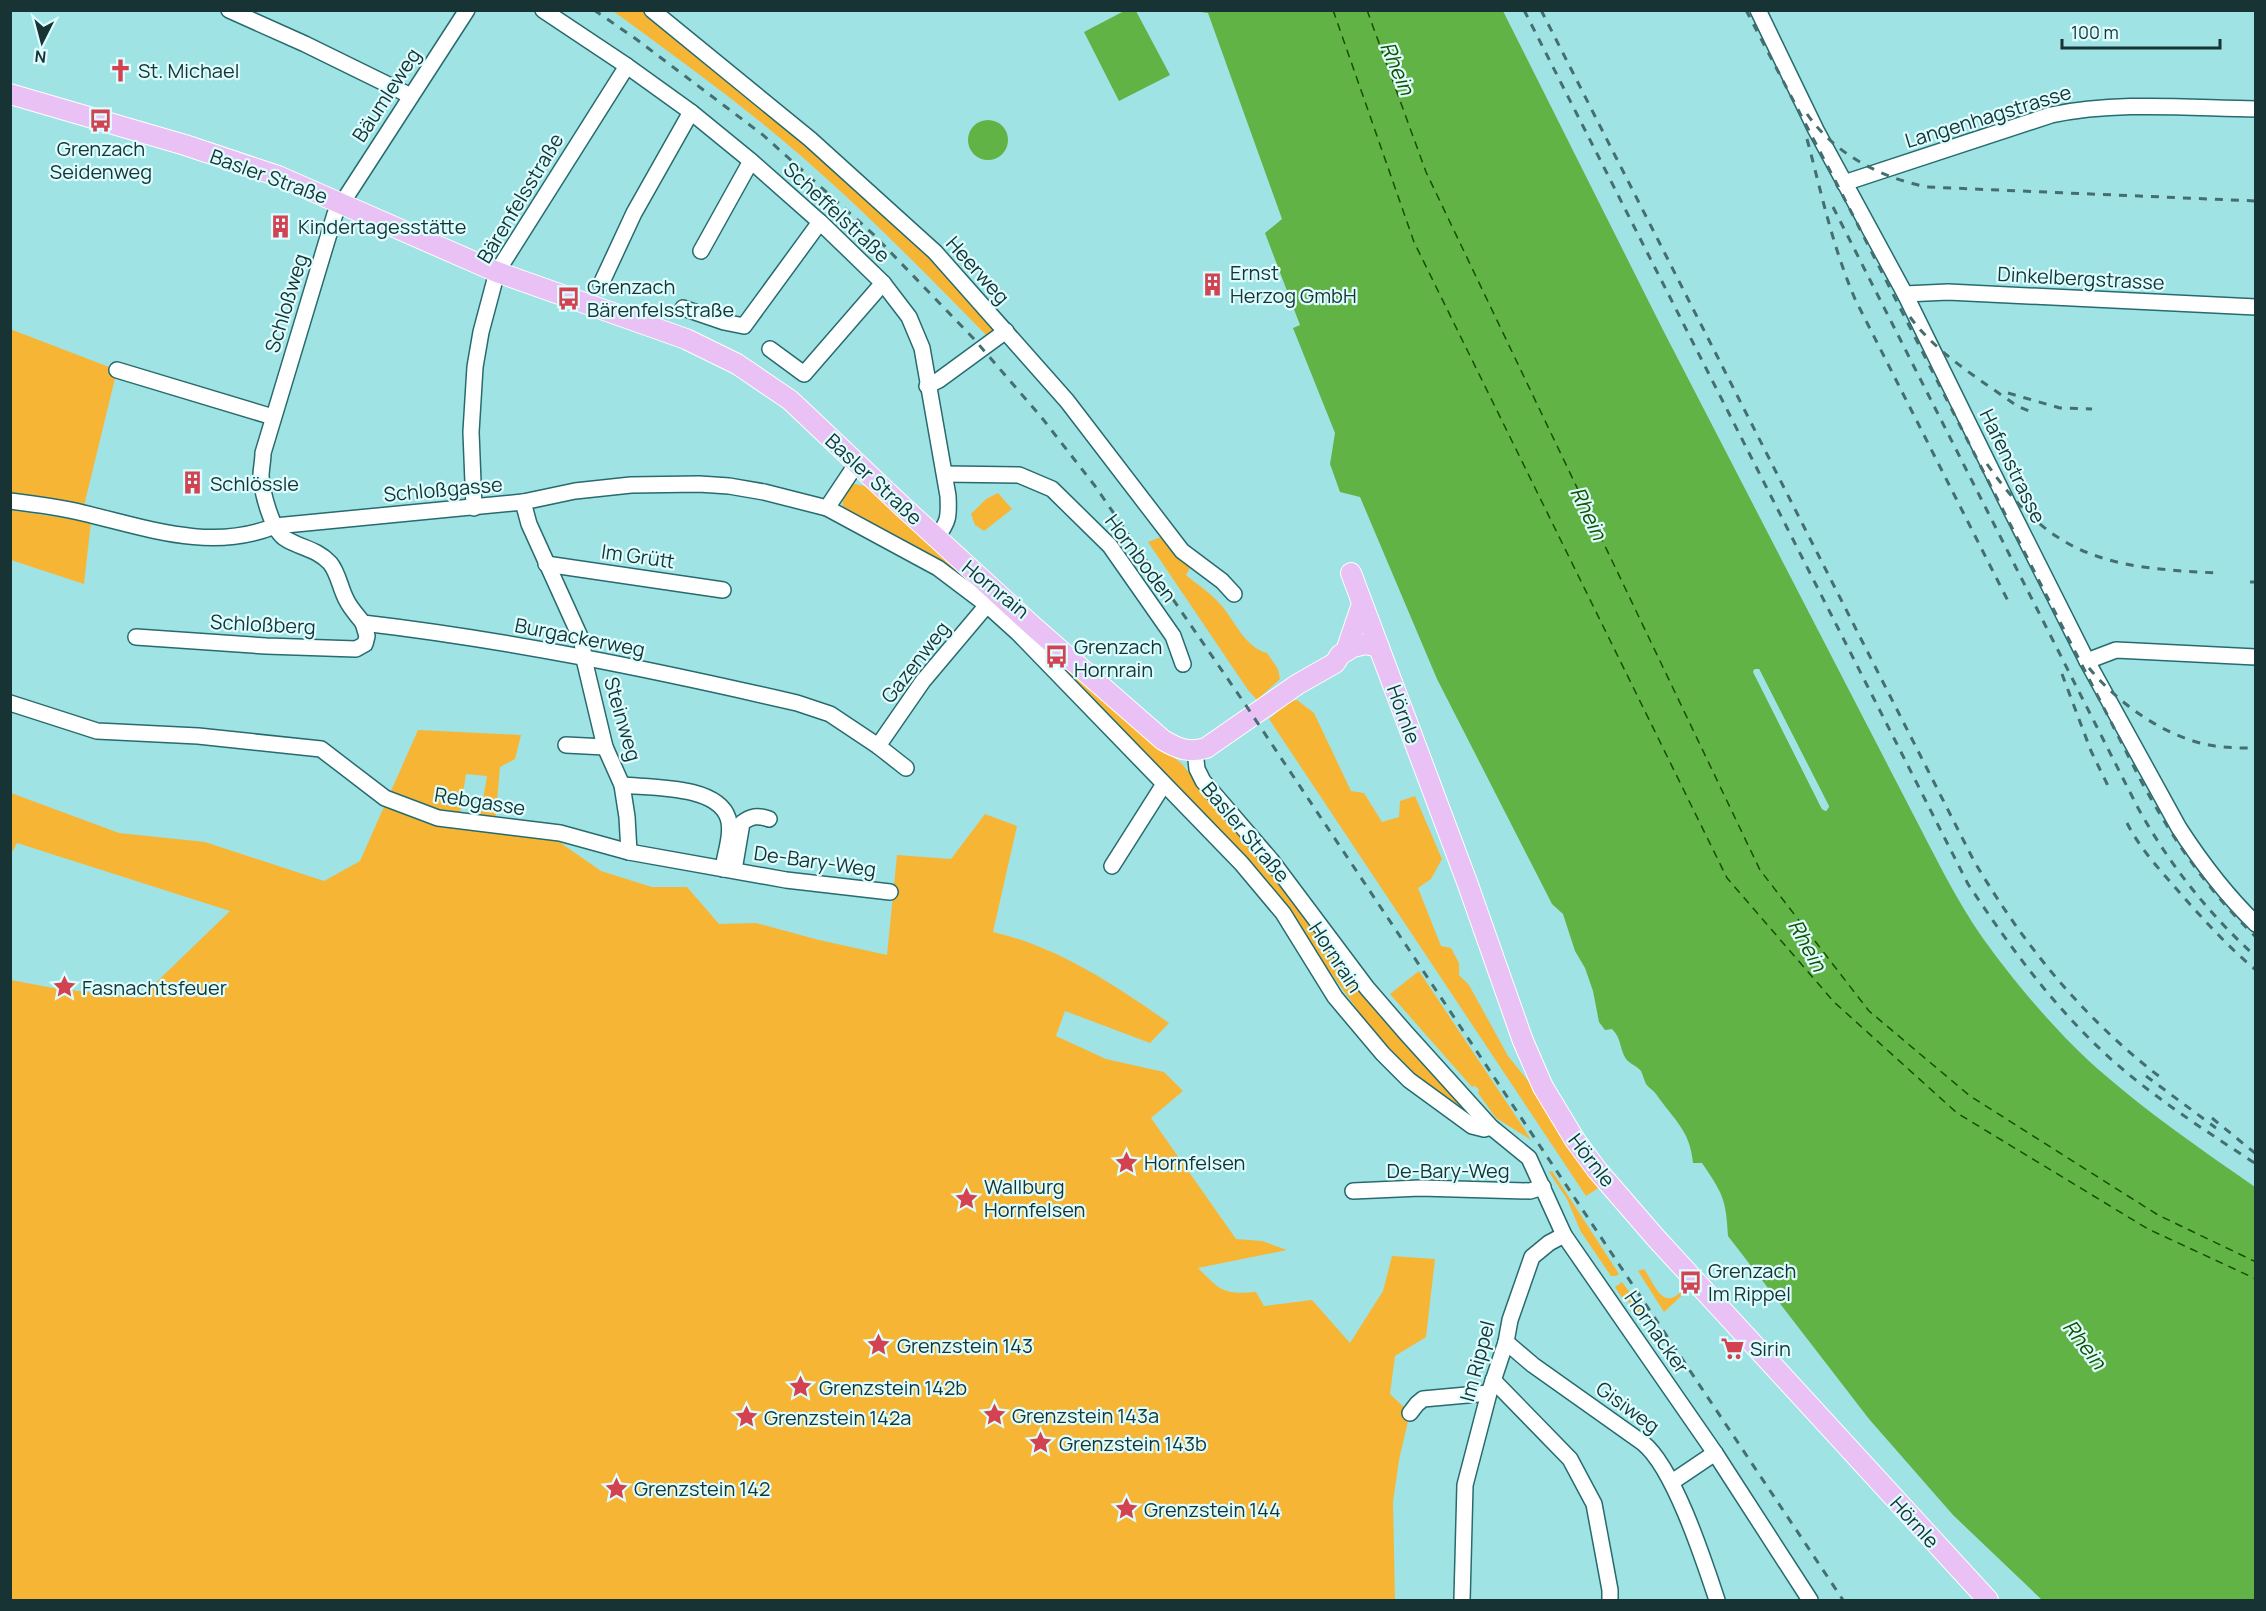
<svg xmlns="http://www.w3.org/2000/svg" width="2266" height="1611" viewBox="0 0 2266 1611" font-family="Manrope,sans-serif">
  <rect width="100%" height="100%" fill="#a0e3e5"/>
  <g fill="#f7b536" fill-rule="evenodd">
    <path d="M 613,11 L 644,11 L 777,115 L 933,259 L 994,328 L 989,338 C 927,275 866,212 800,155 C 740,103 676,57 613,11 Z"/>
    <polygon points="10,329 117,370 84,506 11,494"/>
    <polygon points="855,484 865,486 870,490 996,603 849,512 843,507 842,495 848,486"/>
    <polygon points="998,493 1012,509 984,531 975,525 971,514 986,499"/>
    <polygon points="10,510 91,522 84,584 11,560"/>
    <path d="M 1161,537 L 1174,555 L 1177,552 L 1191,566 L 1186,575 C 1198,585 1212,594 1222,606 C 1236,623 1245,647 1267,653 L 1278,669 L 1280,679 L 1257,700 L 1248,690 L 1148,542 Z"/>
    <path d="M 1060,659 L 1168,754 C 1185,762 1190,777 1202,789 C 1271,864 1329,948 1392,1028 C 1417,1059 1445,1087 1471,1116 L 1420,1083 L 1369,1026 L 1291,918 L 1251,868 L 1057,662 Z"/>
    <polygon points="1297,700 1314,713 1351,791 1364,793 1382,822 1399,817 1400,801 1415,796 1442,859 1431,879 1418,888 1441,946 1451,948 1459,963 1459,975 1469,985 1508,1056 1538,1093 1571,1151 1600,1187 1586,1196 1269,719 1290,701"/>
    <path d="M 418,730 L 521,735 L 515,759 L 500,767 L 495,825 L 545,832 L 601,871 L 652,887 L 687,887 L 719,924 L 756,923 L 819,940 L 887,955 L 897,855 L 951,859 L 985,814 L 1017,826 L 993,932 C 1058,947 1115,985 1169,1023 L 1150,1043 L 1065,1011 L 1056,1036 L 1106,1059 L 1164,1072 L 1183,1091 L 1151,1118 L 1236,1239 L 1262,1241 L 1287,1250 L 1198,1268 C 1220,1290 1223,1295 1256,1292 L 1264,1306 L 1312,1300 L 1350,1343 L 1383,1291 L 1392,1256 L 1435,1259 L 1426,1337 L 1395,1356 L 1390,1394 L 1410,1413 L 1399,1460 L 1393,1502 L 1395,1600 L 11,1600 L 11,980 L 53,988 L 140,998 L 230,911 L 17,843 L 11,854 L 11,793 L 119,833 L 205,842 L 324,881 L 360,861 ZM 466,774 L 487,776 L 479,823 L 459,820 Z"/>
    <polygon points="1419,971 1525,1130 1531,1140 1496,1118 1478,1093 1479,1090 1475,1086 1472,1087 1390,994"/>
    <polygon points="1552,1171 1619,1274 1616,1276 1611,1276 1581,1232 1567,1199 1549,1172"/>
    <path d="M 1644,1269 C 1655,1284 1662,1312 1683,1290 L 1683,1283 L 1689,1289 L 1664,1312 L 1638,1271 Z"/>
    <polygon points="1622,1282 1648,1316 1640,1318 1626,1298 1623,1299 1615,1287"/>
  </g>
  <g fill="#61b346" fill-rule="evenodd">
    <polygon points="1126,10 1136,11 1170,75 1119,101 1084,32"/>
    <path d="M 1194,11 L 1503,11 L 1663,330 L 1913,814 C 1935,856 1955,898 1982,937 C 2014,982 2058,1034 2099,1070 C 2148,1113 2202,1150 2255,1187 L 2255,1600 L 2042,1600 L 1953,1515 L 1869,1419 L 1728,1236 C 1726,1199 1723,1194 1702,1163 L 1693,1163 C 1690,1130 1674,1120 1656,1094 C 1653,1090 1649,1088 1646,1084 C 1644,1080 1643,1075 1641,1071 C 1637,1066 1630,1064 1626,1059 C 1619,1048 1622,1039 1612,1029 L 1605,1030 L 1599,1022 L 1593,991 L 1585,968 L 1575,951 L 1563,914 L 1552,904 L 1437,679 L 1360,497 L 1340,492 L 1330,464 L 1335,433 L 1293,328 L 1300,325 L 1265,233 L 1282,219 L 1208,13 ZM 1755,669 L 1759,669 L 1829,806 L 1826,811 L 1822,809 L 1753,672 Z"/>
    <circle cx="988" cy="140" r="20"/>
  </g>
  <polygon fill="#a0e3e5" points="1755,669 1759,669 1829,807 1826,811 1822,809 1753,671"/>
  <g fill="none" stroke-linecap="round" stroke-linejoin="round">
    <g stroke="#184e00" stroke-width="1.5" stroke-dasharray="8 6" stroke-linecap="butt">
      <polyline points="1333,10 1414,242 1727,878 1834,1002 1957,1113 2148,1229 2256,1279"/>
      <polyline points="1367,10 1426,172 1760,870 1869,1011 1970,1096 2158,1215 2256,1262"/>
    </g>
    <defs>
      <g id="minor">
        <polyline points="229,10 305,44 411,96"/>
        <path d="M 467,10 L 335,214 L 263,453 C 263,461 261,469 261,476 C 262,492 272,532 286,539 C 301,548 317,549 330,563 C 339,574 340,589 347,601 C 351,609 358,616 363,623 C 509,640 654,670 797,703 L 830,714 L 878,746 L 906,768"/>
        <path d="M 543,10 L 627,66 L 691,112 L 751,161 L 820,222 L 883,283 L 909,317 L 922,348 L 948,496 C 949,516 949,522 936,538"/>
        <polyline points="652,10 810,139 935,252 1067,401 1182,551 1222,581 1234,594"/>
        <path d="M 1758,10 L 1816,130 L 1905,294 L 2009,506 L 2087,661 L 2179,828 C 2201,862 2226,895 2256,924"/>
        <path d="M 1844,183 L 2051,115 C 2118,101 2188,108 2256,109"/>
        <polyline points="701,251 751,161"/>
        <polyline points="601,284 634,213 691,112"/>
        <polyline points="1905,294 1948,292 2256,307"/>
        <polyline points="683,308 724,322 744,326 820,222"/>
        <polyline points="770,349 804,374 883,283"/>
        <polyline points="117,370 273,417"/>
        <polyline points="927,386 939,380 1006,331"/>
        <polyline points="945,474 1019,475 1052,489 1110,546 1173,636 1183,664"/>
        <path d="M 10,501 C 35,504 59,507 83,513 C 147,528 211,552 275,526 L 523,502 L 575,491 L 631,485 L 699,484 L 729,486 L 764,492 L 827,508 L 857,463"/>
        <polyline points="523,502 529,524 582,641 584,659 605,747 622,785 627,817 629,852"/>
        <polyline points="474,508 471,432 475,367 481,332 497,272 627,66"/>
        <polyline points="827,508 938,568 987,605 1018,633 1241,863 1283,913 1335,997 1383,1054 1409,1080 1472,1126 1484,1129 1491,1127"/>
        <polyline points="546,564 723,590"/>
        <polyline points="136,637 266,646 356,649 365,644 367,636 363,623"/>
        <polyline points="2087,661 2116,650 2256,657"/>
        <polyline points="10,703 97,731 198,736 321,749 385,798 438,818 560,833 629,852 786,880 890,892"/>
        <polyline points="566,745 605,747"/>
        <polyline points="878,746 923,681 987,605"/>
        <polyline points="1195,751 1197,769 1203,781 1271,860 1367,988 1406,1033 1491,1127 1529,1158 1564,1235 1715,1453 1810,1600"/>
        <path d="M 622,785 C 651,788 717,785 728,818 C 733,833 725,853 723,869"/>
        <polyline points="1112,866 1164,784"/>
        <path d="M 734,870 L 742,823 C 751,816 758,815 769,819"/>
        <polyline points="1353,1191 1420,1188 1530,1191 1543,1187"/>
        <path d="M 1506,1342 L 1533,1365 L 1643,1443 C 1674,1468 1704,1561 1717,1600"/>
        <polyline points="1493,1380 1570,1459 1594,1504 1610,1590 1610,1600"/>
        <polyline points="1410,1413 1417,1404 1423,1399 1489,1393"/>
        <polyline points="1672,1482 1715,1453"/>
        <polyline points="1462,1600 1465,1485 1489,1393 1506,1342 1510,1320 1532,1257 1549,1243 1564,1235"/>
      </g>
      <g id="major">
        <path d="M 10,94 L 185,145 L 278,176 L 497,272 L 686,339 L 737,364 L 790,400 L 902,506 L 1035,628 L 1163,740 C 1178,749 1189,753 1206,748 L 1298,684 L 1335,663 L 1340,655 L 1353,647 L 1366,644 L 1379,647"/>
        <polyline points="1351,573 1467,882 1523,1041 1543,1087 1575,1140 1597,1170 1655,1237 1988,1600"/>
        <polyline points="1346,651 1362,604"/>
      </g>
    </defs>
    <use href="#minor" stroke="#276b6e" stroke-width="18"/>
    <use href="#major" stroke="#fff" stroke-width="22"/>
    <use href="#minor" stroke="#fff" stroke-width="15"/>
    <use href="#major" stroke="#e9c1f5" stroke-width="20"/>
    <g stroke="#456e6f" stroke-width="3" stroke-dasharray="8 8" stroke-linecap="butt">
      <polyline points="594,10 636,39 763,135 873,234 974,339 1042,418 1095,486 1245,704 1843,1600"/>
      <path d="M 1524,10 L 1968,884 C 2010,947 2055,1009 2112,1060 C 2156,1099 2206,1131 2256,1164"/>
      <path d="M 1541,10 L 1974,861 C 2023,944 2083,1018 2160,1077"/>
      <path d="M 1746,10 L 1839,188 L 2140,779 C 2172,838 2207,890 2256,937"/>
      <path d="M 1807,114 C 1835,154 1879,177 1927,187 L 2256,201"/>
      <path d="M 1807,139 C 1822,195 1832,245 1855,299 L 2008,601"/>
      <path d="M 1833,207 L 2138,808 C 2169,864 2208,913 2256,957"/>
      <path d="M 1910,317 C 1937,354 1981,380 2017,406 L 2029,411"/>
      <polyline points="2008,393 2060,408 2092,409"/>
      <path d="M 1987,464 C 2053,559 2109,568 2218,573"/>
      <polyline points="2250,582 2256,582"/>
      <path d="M 2089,668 C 2118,703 2163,736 2209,745 C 2224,748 2240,748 2256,748"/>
      <polyline points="2062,674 2091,751 2110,790"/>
      <path d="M 2127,823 C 2140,849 2161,871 2180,893 C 2204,920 2228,947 2256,970"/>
      <polyline points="2146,1076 2216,1128"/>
      <polyline points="2212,1118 2256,1154"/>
    </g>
  </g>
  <defs>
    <symbol id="church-bare" viewBox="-9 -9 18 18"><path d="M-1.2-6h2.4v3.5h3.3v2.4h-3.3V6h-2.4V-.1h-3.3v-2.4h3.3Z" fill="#d24251" stroke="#ddfdfe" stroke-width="2.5" paint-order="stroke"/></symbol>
    <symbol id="bus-bare" viewBox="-9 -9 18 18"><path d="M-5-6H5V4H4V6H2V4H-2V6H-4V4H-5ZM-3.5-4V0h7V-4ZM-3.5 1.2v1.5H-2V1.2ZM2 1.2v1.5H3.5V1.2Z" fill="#d24251" stroke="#ddfdfe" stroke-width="2.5" paint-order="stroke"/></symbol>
    <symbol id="building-bare" viewBox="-9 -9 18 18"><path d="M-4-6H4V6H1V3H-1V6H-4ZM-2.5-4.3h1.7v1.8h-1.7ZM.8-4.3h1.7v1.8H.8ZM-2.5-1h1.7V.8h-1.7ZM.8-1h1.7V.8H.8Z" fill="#d24251" stroke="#ddfdfe" stroke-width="2.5" paint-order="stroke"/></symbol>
    <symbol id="sight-bare" viewBox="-9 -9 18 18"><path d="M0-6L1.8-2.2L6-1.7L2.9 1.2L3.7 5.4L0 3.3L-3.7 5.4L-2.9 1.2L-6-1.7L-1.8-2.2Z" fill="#d24251" stroke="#ddfdfe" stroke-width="2.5" paint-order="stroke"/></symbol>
    <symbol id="supermarket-bare" viewBox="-9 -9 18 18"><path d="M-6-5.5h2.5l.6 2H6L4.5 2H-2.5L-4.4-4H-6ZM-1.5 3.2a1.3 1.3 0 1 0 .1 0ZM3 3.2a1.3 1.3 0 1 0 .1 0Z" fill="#d24251" stroke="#ddfdfe" stroke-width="2.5" paint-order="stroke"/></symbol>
  </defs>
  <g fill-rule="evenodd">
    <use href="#church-bare" x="104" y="54" width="33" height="33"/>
    <use href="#bus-bare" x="84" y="104" width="33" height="33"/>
    <use href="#building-bare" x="264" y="210" width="33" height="33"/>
    <use href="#building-bare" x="1196" y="268" width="33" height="33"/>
    <use href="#bus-bare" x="552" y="282" width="33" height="33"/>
    <use href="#building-bare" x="176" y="466" width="33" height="33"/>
    <use href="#bus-bare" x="1040" y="640" width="33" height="33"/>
    <use href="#sight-bare" x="48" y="970" width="33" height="33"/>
    <use href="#sight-bare" x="1110" y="1146" width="33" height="33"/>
    <use href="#sight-bare" x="950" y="1182" width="33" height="33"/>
    <use href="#bus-bare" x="1674" y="1266" width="33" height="33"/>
    <use href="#sight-bare" x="862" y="1328" width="33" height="33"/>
    <use href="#supermarket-bare" x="1716" y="1332" width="33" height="33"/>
    <use href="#sight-bare" x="784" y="1370" width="33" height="33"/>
    <use href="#sight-bare" x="978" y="1398" width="33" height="33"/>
    <use href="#sight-bare" x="730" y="1400" width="33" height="33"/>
    <use href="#sight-bare" x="1024" y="1426" width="33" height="33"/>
    <use href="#sight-bare" x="600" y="1472" width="33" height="33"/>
    <use href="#sight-bare" x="1110" y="1492" width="33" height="33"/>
  </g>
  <g text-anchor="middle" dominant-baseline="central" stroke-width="4.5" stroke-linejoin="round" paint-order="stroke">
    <g font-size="20" fill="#173334" stroke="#ddfdfe" text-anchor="start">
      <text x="138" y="70">St. Michael</text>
      <text x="101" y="148" text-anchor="middle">Grenzach<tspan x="101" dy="23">Seidenweg</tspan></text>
      <text x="298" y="226">Kindertagesstätte</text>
      <text x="1230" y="272">Ernst<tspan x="1230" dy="23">Herzog GmbH</tspan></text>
      <text x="587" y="286">Grenzach<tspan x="587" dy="23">Bärenfelsstraße</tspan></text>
      <text x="210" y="483">Schlössle</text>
      <text x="1074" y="646">Grenzach<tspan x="1074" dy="23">Hornrain</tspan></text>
      <text x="82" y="987">Fasnachtsfeuer</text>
      <text x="1144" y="1162">Hornfelsen</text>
      <text x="984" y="1186">Wallburg<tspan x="984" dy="23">Hornfelsen</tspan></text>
      <text x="1708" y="1270">Grenzach<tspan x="1708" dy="23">Im Rippel</tspan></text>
      <text x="897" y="1345">Grenzstein 143</text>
      <text x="1750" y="1348">Sirin</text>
      <text x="819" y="1387">Grenzstein 142b</text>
      <text x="1012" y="1415">Grenzstein 143a</text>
      <text x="764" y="1417">Grenzstein 142a</text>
      <text x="1059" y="1443">Grenzstein 143b</text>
      <text x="634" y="1488">Grenzstein 142</text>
      <text x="1144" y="1509">Grenzstein 144</text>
    </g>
    <g font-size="20" fill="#173334" stroke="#ddfdfe">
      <text transform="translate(386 95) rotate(-57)">Bäumleweg</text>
      <text transform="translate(1988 116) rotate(-17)">Langenhagstrasse</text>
      <text transform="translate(269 176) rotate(20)">Basler Straße</text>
      <text transform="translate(520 198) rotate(-59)">Bärenfelsstraße</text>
      <text transform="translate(837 212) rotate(43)">Scheffelstraße</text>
      <text transform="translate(978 270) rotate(48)">Heerweg</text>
      <text transform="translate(2081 278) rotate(3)">Dinkelbergstrasse</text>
      <text transform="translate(286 303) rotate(-73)">Schloßweg</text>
      <text transform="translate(2013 466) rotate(64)">Hafenstrasse</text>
      <text transform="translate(874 479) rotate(43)">Basler Straße</text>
      <text transform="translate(443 489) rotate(-5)">Schloßgasse</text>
      <text transform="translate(638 556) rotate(8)">Im Grütt</text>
      <text transform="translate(1141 558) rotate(53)">Hornboden</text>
      <text transform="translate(996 589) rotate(39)">Hornrain</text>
      <text transform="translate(263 624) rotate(3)">Schloßberg</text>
      <text transform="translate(580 637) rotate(11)">Burgackerweg</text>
      <text transform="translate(915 662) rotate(-52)">Gazenweg</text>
      <text transform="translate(1404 714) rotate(70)">Hörnle</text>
      <text transform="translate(623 719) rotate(74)">Steinweg</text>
      <text transform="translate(480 801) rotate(9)">Rebgasse</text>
      <text transform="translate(1246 832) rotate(50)">Basler Straße</text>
      <text transform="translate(815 861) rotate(8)">De-Bary-Weg</text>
      <text transform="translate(1336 957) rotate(57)">Hornrain</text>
      <text transform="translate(1592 1160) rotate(52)">Hörnle</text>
      <text x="1448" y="1170">De-Bary-Weg</text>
      <text transform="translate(1657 1332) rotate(55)">Hornacker</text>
      <text transform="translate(1477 1361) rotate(-75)">Im Rippel</text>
      <text transform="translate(1628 1407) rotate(36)">Gisiweg</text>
      <text transform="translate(1915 1522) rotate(48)">Hörnle</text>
    </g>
    <g font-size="21" font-style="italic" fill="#184e00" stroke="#ddfdfe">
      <text transform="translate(1398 68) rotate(67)">Rhein</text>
      <text transform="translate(1589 513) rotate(64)">Rhein</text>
      <text transform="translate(1808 945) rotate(61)">Rhein</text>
      <text transform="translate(2085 1344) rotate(52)">Rhein</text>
    </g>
  </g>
  <rect width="2266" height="1611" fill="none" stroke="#173334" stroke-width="24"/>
  <g transform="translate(42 42) rotate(186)" stroke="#ddfdfe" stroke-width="4.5" paint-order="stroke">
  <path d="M0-4.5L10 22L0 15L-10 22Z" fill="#173334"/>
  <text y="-9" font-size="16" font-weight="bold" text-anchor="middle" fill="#173334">N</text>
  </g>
  <path d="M2062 39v9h158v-9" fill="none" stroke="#173334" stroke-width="3"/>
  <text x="2071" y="39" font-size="18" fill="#173334" stroke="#ddfdfe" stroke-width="4.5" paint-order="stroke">100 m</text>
</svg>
